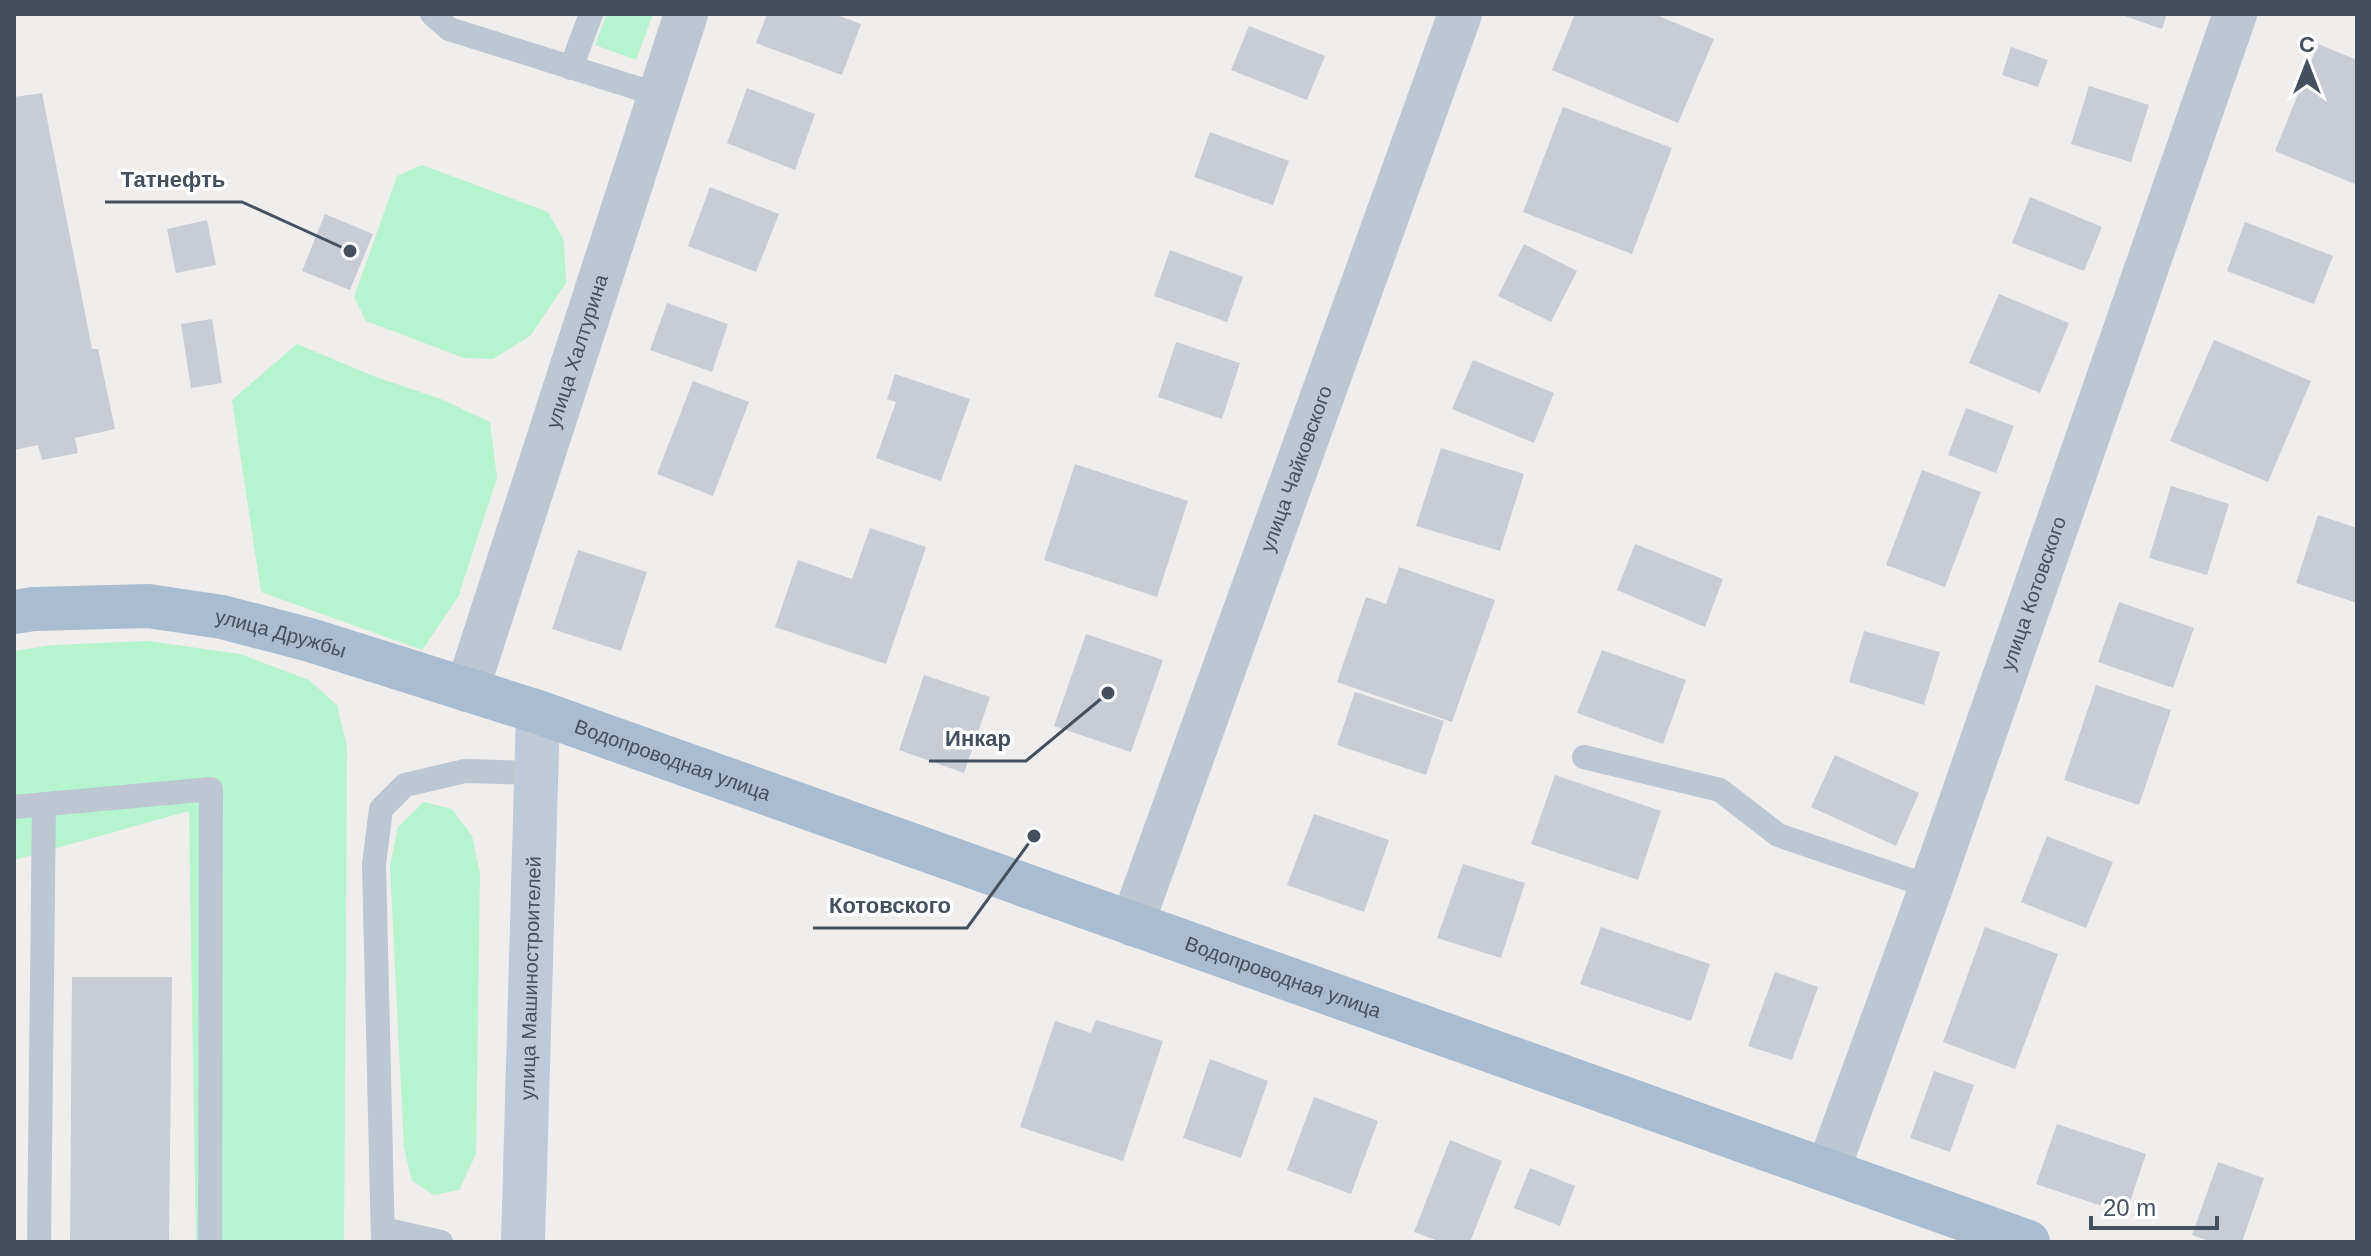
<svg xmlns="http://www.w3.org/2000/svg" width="2371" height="1256" viewBox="0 0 2371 1256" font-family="Helvetica,sans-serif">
  <rect width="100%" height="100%" fill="#f0eded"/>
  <g fill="#b6f3cf">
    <polygon points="607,14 653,14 636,60 595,45"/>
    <polygon points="422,165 548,212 564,241 566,283 530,336 493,359 464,358 366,321 354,297 397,176"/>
    <polygon points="297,344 373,376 441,399 490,422 497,478 458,597 422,650 261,592 232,400"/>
    <polygon points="148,641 240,654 309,680 337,705 347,747 344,1242 196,1242 189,811 14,860 14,651 53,645"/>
    <polygon points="424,802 452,809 472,836 480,874 476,1154 459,1190 434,1195 412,1181 404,1148 390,866 398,827"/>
  </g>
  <g fill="#c8ccd4">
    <polygon points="767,14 834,14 861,24 842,75 756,43"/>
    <polygon points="1575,14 1654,14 1714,39 1678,123 1552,70"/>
    <polygon points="2119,14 2167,14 2162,29"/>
    <polygon points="1249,26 1325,56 1307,100 1231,70"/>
    <polygon points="2318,44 2357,60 2357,185 2275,151"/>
    <polygon points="2011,47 2048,60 2038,87 2002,75"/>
    <polygon points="2089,86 2149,105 2131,162 2071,144"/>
    <polygon points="747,88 815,114 795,170 727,143"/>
    <polygon points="42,93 92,349 98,349 115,429 75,438 78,453 42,460 38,445 14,450 14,97"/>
    <polygon points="1563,107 1672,148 1632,254 1523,212"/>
    <polygon points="1210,132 1289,161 1273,205 1194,177"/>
    <polygon points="710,187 779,214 756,272 688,246"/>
    <polygon points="2030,197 2102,227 2084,271 2012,243"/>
    <polygon points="325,214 373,234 350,290 302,271"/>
    <polygon points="207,220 216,265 176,273 167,229"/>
    <polygon points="2245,222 2333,256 2314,304 2227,271"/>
    <polygon points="1524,244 1577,271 1551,322 1498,296"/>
    <polygon points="1170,250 1243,277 1227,322 1154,296"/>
    <polygon points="1999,294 2069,323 2040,393 1969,363"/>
    <polygon points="667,303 728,324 712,372 650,350"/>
    <polygon points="212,319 222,383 191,388 181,324"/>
    <polygon points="2214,340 2311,381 2268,482 2170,441"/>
    <polygon points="1176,342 1240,363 1222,419 1158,397"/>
    <polygon points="1473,360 1554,393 1534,443 1452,409"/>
    <polygon points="895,374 970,399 941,481 876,458 896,402 887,399"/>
    <polygon points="693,381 749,402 713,496 657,474"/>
    <polygon points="1966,408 2014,426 1996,473 1948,455"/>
    <polygon points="1441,448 1524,474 1500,551 1416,526"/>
    <polygon points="1075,464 1188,501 1157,597 1044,560"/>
    <polygon points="1922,470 1981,492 1945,587 1886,565"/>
    <polygon points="2171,486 2229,504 2207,575 2149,558"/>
    <polygon points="2318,515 2357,528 2357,603 2296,583"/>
    <polygon points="870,528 926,547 886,664 775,627 798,560 852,579"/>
    <polygon points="1635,544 1723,579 1705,627 1617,590"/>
    <polygon points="578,550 647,572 621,651 552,629"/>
    <polygon points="1399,567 1495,600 1452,722 1337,682 1366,597 1386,604"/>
    <polygon points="2119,602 2194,628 2173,688 2098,662"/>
    <polygon points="1864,631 1940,652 1924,705 1849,682"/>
    <polygon points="1086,634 1163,660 1131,752 1054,726"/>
    <polygon points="1602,650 1686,680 1663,744 1577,713"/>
    <polygon points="924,675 990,697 964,773 899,750"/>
    <polygon points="2096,685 2171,710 2139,805 2064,780"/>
    <polygon points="1355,692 1444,721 1426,775 1337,745"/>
    <polygon points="1835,755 1919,793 1896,846 1811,807"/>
    <polygon points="1555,775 1661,811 1638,880 1531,844"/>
    <polygon points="1314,814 1389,840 1364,912 1287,885"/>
    <polygon points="2047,836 2113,862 2086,928 2021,902"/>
    <polygon points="1463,864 1525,883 1501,958 1437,938"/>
    <polygon points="1601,927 1710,964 1691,1021 1580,984"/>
    <polygon points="1985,927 2058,954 2015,1069 1943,1042"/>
    <polygon points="1775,972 1818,987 1792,1060 1748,1046"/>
    <polygon points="72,977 172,977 169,1242 70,1242"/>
    <polygon points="1096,1020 1163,1041 1123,1161 1020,1127 1055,1021 1091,1033"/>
    <polygon points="1210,1059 1268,1081 1241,1158 1183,1138"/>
    <polygon points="1934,1071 1974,1085 1950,1152 1910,1138"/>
    <polygon points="1314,1097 1378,1121 1351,1194 1287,1170"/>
    <polygon points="2057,1124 2146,1154 2126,1214 2036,1184"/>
    <polygon points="1450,1140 1502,1161 1470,1242 1441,1242 1414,1232"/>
    <polygon points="2218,1162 2264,1178 2242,1242 2212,1242 2192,1235"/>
    <polygon points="1530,1168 1575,1186 1560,1226 1514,1208"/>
  </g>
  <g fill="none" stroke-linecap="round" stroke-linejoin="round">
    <g stroke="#bcc7d1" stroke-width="24">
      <polyline points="432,14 449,29 659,95"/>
      <polyline points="571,68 591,14"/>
      <polyline points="1584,757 1720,790 1778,835 1931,887"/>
      <polyline points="14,807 211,789 210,1242"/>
      <polyline points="383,1229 441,1242"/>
      <polyline points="39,1242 44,804"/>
      <polyline points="383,1242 374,864 381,809 405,785 465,771 537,773"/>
    </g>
    <g stroke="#bcc7d1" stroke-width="44">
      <path id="s1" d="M 467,690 L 686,14"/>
      <path id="s2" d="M 1132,924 L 1460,14"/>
      <path id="s3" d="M 1828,1170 L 1931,887 L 2235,14"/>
    </g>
    <path stroke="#becad9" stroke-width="44" id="s4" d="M 523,1242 L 538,712"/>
    <path stroke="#aabccf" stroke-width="44" id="s5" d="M 14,612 L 34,609 L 148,606 L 222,617 L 310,640 L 538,712 L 2028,1242"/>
  </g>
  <g text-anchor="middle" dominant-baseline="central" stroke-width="7" stroke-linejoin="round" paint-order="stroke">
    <g font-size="20" fill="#44505d" stroke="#fff">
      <text stroke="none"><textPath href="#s1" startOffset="356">улица Халтурина</textPath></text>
      <text stroke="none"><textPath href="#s2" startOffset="484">улица Чайковского</textPath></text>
      <text stroke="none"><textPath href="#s3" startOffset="612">улица Котовского</textPath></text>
      <text stroke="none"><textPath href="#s5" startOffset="270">улица Дружбы</textPath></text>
      <text stroke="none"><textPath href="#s5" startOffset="682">Водопроводная улица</textPath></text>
      <text stroke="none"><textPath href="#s4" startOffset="264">улица Машиностроителей</textPath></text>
      <text stroke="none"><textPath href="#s5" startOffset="1330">Водопроводная улица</textPath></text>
    </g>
  </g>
  <path fill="none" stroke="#44505d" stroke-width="3" d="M350 251L242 202H105M1108 693L1026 761H929M1034 836L967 928H813"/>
  <g fill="#44505d" stroke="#fff" stroke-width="3">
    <circle cx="350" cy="251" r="8"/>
    <circle cx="1108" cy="693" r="8"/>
    <circle cx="1034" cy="836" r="8"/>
  </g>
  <g font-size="22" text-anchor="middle" font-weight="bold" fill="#44505d" stroke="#fff" stroke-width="7" stroke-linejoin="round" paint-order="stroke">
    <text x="173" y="187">Татнефть</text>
    <text x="978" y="746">Инкар</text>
    <text x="890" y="913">Котовского</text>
  </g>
  <rect width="2371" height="1256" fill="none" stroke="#44505d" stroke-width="32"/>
  <g transform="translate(2307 64)" stroke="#ffffff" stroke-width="6" paint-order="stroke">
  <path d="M0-6L14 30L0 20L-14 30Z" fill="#44505d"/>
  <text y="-12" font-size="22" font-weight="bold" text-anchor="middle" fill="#44505d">С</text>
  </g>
  <path d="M2091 1216v12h126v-12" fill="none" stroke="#44505d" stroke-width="4"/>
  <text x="2103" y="1216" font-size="24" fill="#44505d" stroke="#ffffff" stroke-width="6" paint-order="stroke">20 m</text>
</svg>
